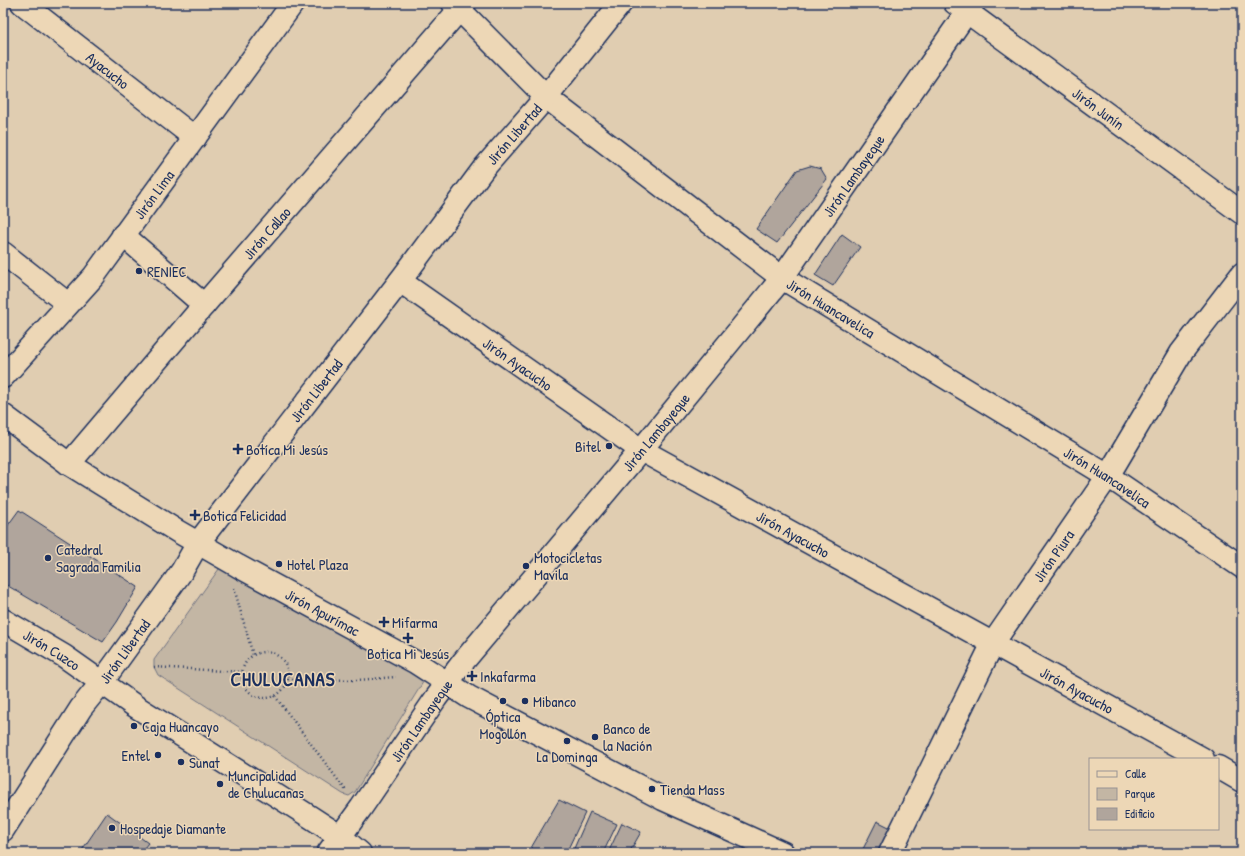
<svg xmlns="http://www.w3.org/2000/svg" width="1245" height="856" viewBox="0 0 1245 856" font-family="'Patrick Hand',sans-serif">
  <rect width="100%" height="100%" fill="#e0cdb1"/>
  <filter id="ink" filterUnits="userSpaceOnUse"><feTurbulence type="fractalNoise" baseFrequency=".025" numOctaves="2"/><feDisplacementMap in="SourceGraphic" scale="8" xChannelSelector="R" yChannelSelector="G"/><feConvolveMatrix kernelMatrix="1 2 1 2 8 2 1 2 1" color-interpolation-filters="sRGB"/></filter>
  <g filter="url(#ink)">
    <polygon fill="#d2c1ab" points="148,843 166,853 141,853"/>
    <polygon fill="#c3b6a4" stroke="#6f7281" points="224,562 425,679 355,792 349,796 343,794 158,675 154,667 154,660"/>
    <g fill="#b0a59c" stroke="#1b2f5e">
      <polygon points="810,166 821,169 827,179 777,243 756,229 797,170"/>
      <polygon points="842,234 860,247 833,286 815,275"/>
      <polygon points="19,510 138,587 117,622 103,642 3,583 3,532"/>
      <polygon points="559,800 585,813 566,853 528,853"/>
      <polygon points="590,812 617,824 603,853 572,853"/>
      <polygon points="107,813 148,843 140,853 80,853"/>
      <polygon points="877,821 893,829 883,853 861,853"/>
      <polygon points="622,823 641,832 629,853 608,853"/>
    </g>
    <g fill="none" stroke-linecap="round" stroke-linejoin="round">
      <defs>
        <g id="street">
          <path id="s1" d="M 22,3 L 195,138"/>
          <path id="s2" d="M 453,3 L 546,97 L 782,278 L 1108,476 L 1242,567"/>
          <path id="s3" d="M 955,3 L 1242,213"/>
          <polyline points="123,235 204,305"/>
          <polyline points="3,253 68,304"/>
          <path id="s4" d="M 400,281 L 641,450 L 1203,759"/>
          <path id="s5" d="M 3,377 L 94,276 L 293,3"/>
          <path id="s6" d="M 3,415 L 69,464 L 177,531 L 238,566 L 415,662 L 469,697 L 663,799 L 783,853"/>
          <path id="s7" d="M 69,464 L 204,305 L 465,3"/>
          <polyline points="1218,767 1242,781"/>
          <polyline points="3,830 81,708 102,682"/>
          <path id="s8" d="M 328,853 L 361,808 L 436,698 L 463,662 L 641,450 L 782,278 L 973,3"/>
          <path id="s9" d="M 890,853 L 993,643 L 1108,476 L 1181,353 L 1242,274"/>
        </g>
        <g id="secondary">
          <path id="s10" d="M 3,620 L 64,656 L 135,706 L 312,818 L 341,837 L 360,853"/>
          <path id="s11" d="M 102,682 L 182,571 L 198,543 L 400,281 L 484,168 L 546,97 L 621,3"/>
        </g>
      </defs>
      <use href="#street" stroke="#1b2f5e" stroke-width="25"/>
      <use href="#secondary" stroke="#1b2f5e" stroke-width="25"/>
      <g stroke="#1b2f5e" stroke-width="2.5" stroke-dasharray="1 3" stroke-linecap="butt">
        <polyline points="234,588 253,655"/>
        <circle cx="265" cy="675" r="23"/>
        <polyline points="154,667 242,672"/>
        <polyline points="288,679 357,680 396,677"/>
        <polyline points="275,696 347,792"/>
      </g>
      <use href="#street" stroke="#edd7b6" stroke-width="22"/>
      <use href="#secondary" stroke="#edd7b6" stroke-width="22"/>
    </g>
  </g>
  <g fill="#1b2f5e" stroke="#edd7b6" stroke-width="1.5">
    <circle cx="139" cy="271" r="4"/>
    <circle cx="609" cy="446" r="4"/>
    <path d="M236 443h4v4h4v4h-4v4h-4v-4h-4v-4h4z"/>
    <path d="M193 509h4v4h4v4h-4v4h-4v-4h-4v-4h4z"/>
    <circle cx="48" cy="558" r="4"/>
    <circle cx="279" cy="564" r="4"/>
    <circle cx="526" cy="566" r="4"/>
    <path d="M382 616h4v4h4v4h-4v4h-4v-4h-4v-4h4z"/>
    <path d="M406 632h4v4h4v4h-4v4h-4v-4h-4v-4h4z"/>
    <path d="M470 670h4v4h4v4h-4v4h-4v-4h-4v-4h4z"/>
    <circle cx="503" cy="701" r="4"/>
    <circle cx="525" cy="701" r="4"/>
    <circle cx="134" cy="726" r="4"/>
    <circle cx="595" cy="737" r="4"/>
    <circle cx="567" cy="741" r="4"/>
    <circle cx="158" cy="755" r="4"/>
    <circle cx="181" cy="762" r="4"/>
    <circle cx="220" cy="784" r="4"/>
    <circle cx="652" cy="789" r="4"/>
    <circle cx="112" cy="828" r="4"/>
  </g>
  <g text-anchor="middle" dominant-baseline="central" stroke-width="3" stroke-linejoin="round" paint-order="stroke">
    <g font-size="15" fill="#1b2f5e" stroke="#edd7b6">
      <text stroke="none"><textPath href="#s1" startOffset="109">Ayacucho</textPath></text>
      <text stroke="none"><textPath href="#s3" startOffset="178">Jirón Junín</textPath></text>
      <text stroke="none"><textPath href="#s11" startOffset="686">Jirón Libertad</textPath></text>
      <text stroke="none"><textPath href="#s8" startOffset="858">Jirón Lambayeque</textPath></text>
      <text stroke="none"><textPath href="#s5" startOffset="237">Jirón Lima</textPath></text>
      <text stroke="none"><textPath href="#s7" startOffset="304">Jirón Callao</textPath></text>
      <text stroke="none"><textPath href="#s2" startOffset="487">Jirón Huancavelica</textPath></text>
      <text stroke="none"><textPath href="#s4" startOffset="144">Jirón Ayacucho</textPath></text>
      <text stroke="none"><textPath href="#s11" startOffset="362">Jirón Libertad</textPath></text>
      <text stroke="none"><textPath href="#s8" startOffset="534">Jirón Lambayeque</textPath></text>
      <text stroke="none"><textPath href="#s2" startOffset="811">Jirón Huancavelica</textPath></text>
      <text stroke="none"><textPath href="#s4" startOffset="468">Jirón Ayacucho</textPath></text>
      <text stroke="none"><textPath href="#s9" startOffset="340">Jirón Piura</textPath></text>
      <text stroke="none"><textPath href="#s6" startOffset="376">Jirón Apurímac</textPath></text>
      <text stroke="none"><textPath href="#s10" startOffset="57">Jirón Cuzco</textPath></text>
      <text stroke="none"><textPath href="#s11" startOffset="38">Jirón Libertad</textPath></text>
      <text stroke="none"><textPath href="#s4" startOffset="792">Jirón Ayacucho</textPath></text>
      <text stroke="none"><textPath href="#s8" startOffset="162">Jirón Lambayeque</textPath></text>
    </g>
    <g font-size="15" fill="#1b2f5e" stroke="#edd7b6" text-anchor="start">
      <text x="147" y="271">RENIEC</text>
      <text x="601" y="446" text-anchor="end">Bitel</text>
      <text x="246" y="449">Botíca Mi Jesús</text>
      <text x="203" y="515">Botica Felicidad</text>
      <text x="56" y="549">Catedral<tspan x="56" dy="17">Sagrada Familia</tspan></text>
      <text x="534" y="557">Motocicletas<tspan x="534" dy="17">Mavila</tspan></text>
      <text x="287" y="564">Hotel Plaza</text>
      <text x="392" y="622">Mifarma</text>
      <text x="408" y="653" text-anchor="middle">Botica Mi Jesús</text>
      <text x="480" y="676">Inkafarma</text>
      <text x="533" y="701">Mibanco</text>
      <text x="503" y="716" text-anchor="middle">Óptica<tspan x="503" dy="17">Mogollón</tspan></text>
      <text x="142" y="726">Caja Huancayo</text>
      <text x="603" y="728">Banco de<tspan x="603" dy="17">la Nación</tspan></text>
      <text x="150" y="755" text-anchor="end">Entel</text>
      <text x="567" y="756" text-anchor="middle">La Dominga</text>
      <text x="189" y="762">Sunat</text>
      <text x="228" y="775">Muncipalidad<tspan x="228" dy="17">de Chulucanas</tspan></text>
      <text x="660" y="789">Tienda Mass</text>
      <text x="120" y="828">Hospedaje Diamante</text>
    </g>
    <g font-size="19" font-weight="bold" letter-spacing="1" fill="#1b2f5e" stroke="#edd7b6">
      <text x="283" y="679">CHULUCANAS</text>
    </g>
  </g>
  <rect width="1245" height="856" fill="none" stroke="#edd7b6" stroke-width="16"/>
  <rect x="8" y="8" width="1229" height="840" fill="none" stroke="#1b2f5e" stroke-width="1.5" filter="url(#ink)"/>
  <rect x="1089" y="758" width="130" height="72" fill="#edd7b6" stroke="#999493"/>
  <rect x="1097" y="771" width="20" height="6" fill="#edd7b6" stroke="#999493"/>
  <text x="1125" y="778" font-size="12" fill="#1b2f5e">Calle</text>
  <rect x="1097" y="788" width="20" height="12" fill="#c3b6a4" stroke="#999493"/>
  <text x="1125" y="798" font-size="12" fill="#1b2f5e">Parque</text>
  <rect x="1097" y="808" width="20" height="12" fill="#b0a59c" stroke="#999493"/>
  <text x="1125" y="818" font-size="12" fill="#1b2f5e">Edificio</text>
</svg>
